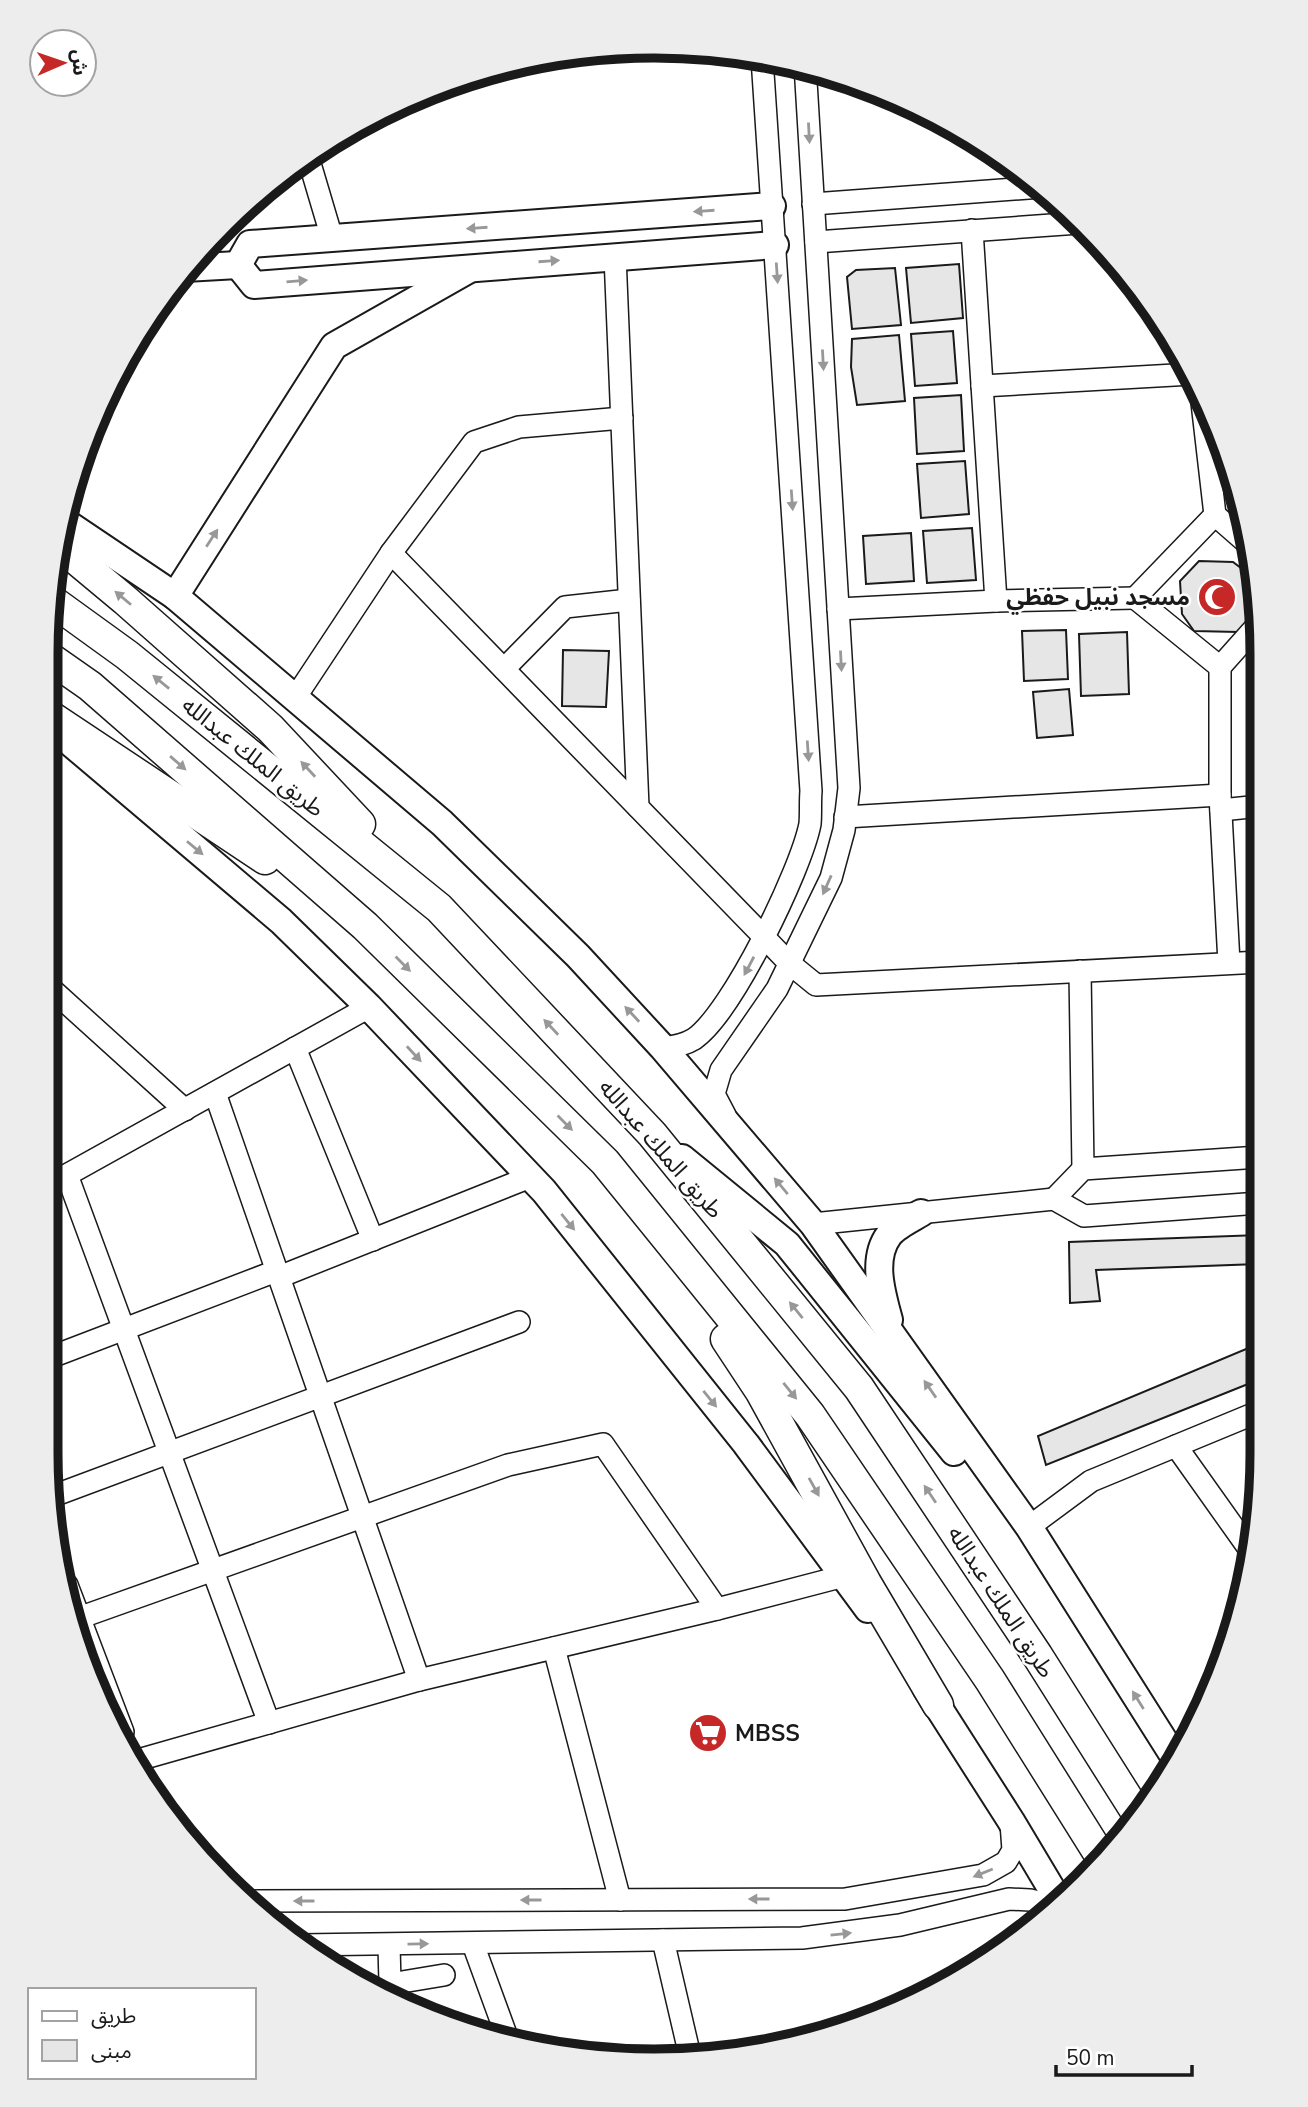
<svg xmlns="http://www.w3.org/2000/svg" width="1308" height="2107" viewBox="0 0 1308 2107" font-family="'Nunito Sans','Noto Sans Arabic',sans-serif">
  <rect width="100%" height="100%" fill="#fff"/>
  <g fill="#e6e6e6" stroke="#1a1a1a" stroke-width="2">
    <polygon points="959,264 963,318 911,323 906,268"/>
    <polygon points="895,268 901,325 852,329 847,277 856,270"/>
    <polygon points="953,331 957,383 915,386 911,334"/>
    <polygon points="899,335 905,401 857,405 851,367 852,339"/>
    <polygon points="961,395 964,451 917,454 914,398"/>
    <polygon points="965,461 969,514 921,518 917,464"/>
    <polygon points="972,528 976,580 927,583 923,531"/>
    <polygon points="911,533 914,581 866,584 863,536"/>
    <polygon points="1199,561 1233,562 1254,578 1252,620 1238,632 1194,631 1182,614 1180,581"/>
    <polygon points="1066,630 1068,679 1024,681 1022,631"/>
    <polygon points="1127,632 1129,694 1081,696 1079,634"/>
    <polygon points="563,650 609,651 606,707 562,706"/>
    <polygon points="1069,689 1073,735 1037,738 1033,692"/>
    <polygon points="1259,1235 1258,1264 1096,1270 1100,1301 1070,1303 1069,1242"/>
    <polygon points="1258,1344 1258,1380 1046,1465 1038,1436"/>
  </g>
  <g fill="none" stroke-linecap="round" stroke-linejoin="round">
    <defs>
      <g id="minor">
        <polyline points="308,157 332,238"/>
        <polyline points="813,204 1042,187"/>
        <polyline points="972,230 996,601"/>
        <polyline points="816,242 1079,223"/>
        <polyline points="615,256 638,807"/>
        <polyline points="982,386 1192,374"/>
        <polyline points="1201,394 1215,515"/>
        <polyline points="1247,543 1215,515 1135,598 1220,667 1261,621"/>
        <polyline points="391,553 763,936 789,963 816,985 1260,962"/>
        <polyline points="838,609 996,601 1135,598"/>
        <polyline points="1220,667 1220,795 1229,963"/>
        <polyline points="504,669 565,607 629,600"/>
        <polyline points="295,698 391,553 474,442 519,427 622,418"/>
        <polyline points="1221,810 1260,806"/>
        <polyline points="845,817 1220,795"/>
        <polyline points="1080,971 1083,1169"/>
        <polyline points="48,986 185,1110"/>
        <polyline points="295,1048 373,1240"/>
        <path d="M 663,1048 C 672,1047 686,1044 694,1039 C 732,1013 801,870 810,824 C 811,813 810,802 811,791 L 762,58"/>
        <polyline points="215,1093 419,1680"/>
        <polyline points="725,1115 714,1094 721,1070 777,989 831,878 844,830 849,788 805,65"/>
        <polyline points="67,1175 269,1723"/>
        <polyline points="47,1186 369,1007"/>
        <polyline points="1054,1199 1083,1169 1259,1157"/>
        <polyline points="813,1224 1054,1199 1084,1216 1259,1203"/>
        <polyline points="279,1277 530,1177"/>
        <polyline points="46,1359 276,1271"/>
        <polyline points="1176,1446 1252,1553"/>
        <polyline points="53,1496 519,1322"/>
        <polyline points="1029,1527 1091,1481 1258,1412"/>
        <polyline points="67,1585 123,1732"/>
        <polyline points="73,1620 508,1465 603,1444 717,1609"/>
        <polyline points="554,1648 620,1900"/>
        <polyline points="138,1760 419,1680 717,1609 844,1576"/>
        <polyline points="254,1901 845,1899 983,1875 1006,1862 1013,1850 1011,1823"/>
        <polyline points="663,1940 690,2056"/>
        <polyline points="473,1944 507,2037"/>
        <polyline points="301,1945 802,1938 900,1925 1009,1899 1030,1900 1050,1905"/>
        <polyline points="389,1945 390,1984"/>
        <polyline points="378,1990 390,1984 444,1975"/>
      </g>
      <g id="major">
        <polyline points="238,265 250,244 772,206"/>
        <polyline points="238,265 254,285 775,245"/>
        <polyline points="185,268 238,265"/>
        <polyline points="65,522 175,596 442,823 578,956 663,1048 813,1224 1029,1527 1175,1758"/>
        <polyline points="175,596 334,346 468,270"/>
        <polyline points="72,744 281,921 369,1007 544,1191 746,1444 868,1609"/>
        <polyline points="682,1158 787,1244 954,1452"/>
        <path d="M 889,1320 C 882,1294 871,1259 889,1235 C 896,1226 911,1219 921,1213"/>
        <polyline points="926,1688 1011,1821 1057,1898"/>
      </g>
      <g id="highway">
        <polyline points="59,545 125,600 270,728 360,824"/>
        <polyline points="51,600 127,655 439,908 652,1134 859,1388 1037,1655 1140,1818"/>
        <polyline points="50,658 90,686 365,926 605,1162 810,1415 990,1680 1101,1857"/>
        <polyline points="50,716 265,859"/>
        <polyline points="726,1339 761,1392 866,1583 938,1705"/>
      </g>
    </defs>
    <use href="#minor" stroke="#1a1a1a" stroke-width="24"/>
    <use href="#major" stroke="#1a1a1a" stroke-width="30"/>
    <use href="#highway" stroke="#1a1a1a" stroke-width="33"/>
    <use href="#minor" stroke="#fff" stroke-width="21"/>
    <use href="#major" stroke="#fff" stroke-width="26"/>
    <use href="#highway" stroke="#fff" stroke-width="30"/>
  </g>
  <defs><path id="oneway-solid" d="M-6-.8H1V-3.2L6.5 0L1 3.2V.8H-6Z" transform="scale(1.75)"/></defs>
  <g fill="#989898">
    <use href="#oneway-solid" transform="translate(809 133) rotate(87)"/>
    <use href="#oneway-solid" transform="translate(704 211) rotate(176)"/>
    <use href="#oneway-solid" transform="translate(477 228) rotate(176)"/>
    <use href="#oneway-solid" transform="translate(549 261) rotate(-4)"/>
    <use href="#oneway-solid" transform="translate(777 273) rotate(86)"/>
    <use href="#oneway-solid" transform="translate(297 281) rotate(-5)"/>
    <use href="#oneway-solid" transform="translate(823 360) rotate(87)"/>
    <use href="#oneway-solid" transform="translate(792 500) rotate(86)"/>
    <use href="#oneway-solid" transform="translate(212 538) rotate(-57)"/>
    <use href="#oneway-solid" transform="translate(123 598) rotate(-140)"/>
    <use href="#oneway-solid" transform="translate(841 661) rotate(87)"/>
    <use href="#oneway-solid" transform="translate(161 682) rotate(-141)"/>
    <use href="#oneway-solid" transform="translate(808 751) rotate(86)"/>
    <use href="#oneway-solid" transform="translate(178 763) rotate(41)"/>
    <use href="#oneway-solid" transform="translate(308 769) rotate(-133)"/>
    <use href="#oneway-solid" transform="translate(195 848) rotate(40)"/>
    <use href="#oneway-solid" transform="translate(827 885) rotate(114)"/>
    <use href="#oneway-solid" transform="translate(403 964) rotate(45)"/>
    <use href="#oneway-solid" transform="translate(749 966) rotate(118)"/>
    <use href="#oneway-solid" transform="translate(632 1014) rotate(-133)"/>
    <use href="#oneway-solid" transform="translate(551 1027) rotate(-133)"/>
    <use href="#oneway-solid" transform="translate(414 1054) rotate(47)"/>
    <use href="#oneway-solid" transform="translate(565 1123) rotate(45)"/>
    <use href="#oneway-solid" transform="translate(781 1186) rotate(-130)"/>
    <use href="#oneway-solid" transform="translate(568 1222) rotate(51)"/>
    <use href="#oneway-solid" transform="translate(796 1310) rotate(-129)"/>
    <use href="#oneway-solid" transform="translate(930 1389) rotate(-125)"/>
    <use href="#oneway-solid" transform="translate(790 1391) rotate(51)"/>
    <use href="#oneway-solid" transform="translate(710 1399) rotate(51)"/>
    <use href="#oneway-solid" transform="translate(814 1487) rotate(61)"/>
    <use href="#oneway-solid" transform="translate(930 1494) rotate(-124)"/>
    <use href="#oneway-solid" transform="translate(1138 1700) rotate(-122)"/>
    <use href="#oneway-solid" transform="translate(983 1873) rotate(158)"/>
    <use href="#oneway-solid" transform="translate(759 1899) rotate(180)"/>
    <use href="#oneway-solid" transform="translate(531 1900) rotate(180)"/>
    <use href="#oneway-solid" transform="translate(304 1901) rotate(180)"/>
    <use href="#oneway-solid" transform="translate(841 1934) rotate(-6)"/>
    <use href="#oneway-solid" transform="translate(418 1944) rotate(-1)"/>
  </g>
  <defs>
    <symbol id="mosque-disc" viewBox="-11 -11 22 22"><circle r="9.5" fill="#c62828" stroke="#fff"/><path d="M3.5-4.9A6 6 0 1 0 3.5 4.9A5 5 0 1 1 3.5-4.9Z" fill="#fff"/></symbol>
    <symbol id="supermarket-disc" viewBox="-11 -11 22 22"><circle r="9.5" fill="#c62828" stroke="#fff"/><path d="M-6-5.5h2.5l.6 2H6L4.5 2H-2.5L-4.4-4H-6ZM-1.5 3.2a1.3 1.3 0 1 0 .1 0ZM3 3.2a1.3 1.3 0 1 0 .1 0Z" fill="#fff"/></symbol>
  </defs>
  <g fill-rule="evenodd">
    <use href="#mosque-disc" x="1195" y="575" width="44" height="44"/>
    <use href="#supermarket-disc" x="686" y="1711" width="44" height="44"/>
  </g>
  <g text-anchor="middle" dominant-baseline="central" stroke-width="5" stroke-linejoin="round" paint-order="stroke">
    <g font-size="23" font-weight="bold" fill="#1a1a1a" stroke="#fff" text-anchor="end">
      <text x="1190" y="597">مسجد نبيل حفظي</text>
      <text x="735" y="1733" text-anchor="start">MBSS</text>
    </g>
    <g font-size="23" fill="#1a1a1a" stroke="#fff">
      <text transform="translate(253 757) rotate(39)">طريق الملك عبدالله</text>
      <text transform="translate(661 1149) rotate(49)">طريق الملك عبدالله</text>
      <text transform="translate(1001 1602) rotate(57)">طريق الملك عبدالله</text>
    </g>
  </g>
  <path d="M0 0H1308V2107H0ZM654 58H654A596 596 0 0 1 1250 654V1453A596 596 0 0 1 654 2049H654A596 596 0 0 1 58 1453V654A596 596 0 0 1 654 58Z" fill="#ededed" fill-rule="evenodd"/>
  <path fill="none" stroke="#1a1a1a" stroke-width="9" d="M654 58H654A596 596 0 0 1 1250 654V1453A596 596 0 0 1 654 2049H654A596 596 0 0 1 58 1453V654A596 596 0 0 1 654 58Z"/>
  <rect x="28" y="1988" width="228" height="91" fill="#ffffff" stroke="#a3a3a3" stroke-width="2"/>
  <rect x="42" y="2011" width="35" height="10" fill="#ffffff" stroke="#a3a3a3" stroke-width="2"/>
  <text x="91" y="2023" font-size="21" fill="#1a1a1a">طريق</text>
  <rect x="42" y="2040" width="35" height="21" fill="#e6e6e6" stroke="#a3a3a3" stroke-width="2"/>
  <text x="91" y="2058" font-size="21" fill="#1a1a1a">مبنى</text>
  <g transform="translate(63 63) rotate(88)"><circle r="33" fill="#ffffff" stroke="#a3a3a3" stroke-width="2"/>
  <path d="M0-5L12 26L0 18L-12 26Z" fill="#c62828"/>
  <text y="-10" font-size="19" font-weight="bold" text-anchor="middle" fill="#1a1a1a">ش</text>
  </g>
  <path d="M1056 2065v10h136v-10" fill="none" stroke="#1a1a1a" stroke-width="3.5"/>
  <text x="1066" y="2065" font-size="21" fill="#1a1a1a" stroke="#ffffff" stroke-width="5" paint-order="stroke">50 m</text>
</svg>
